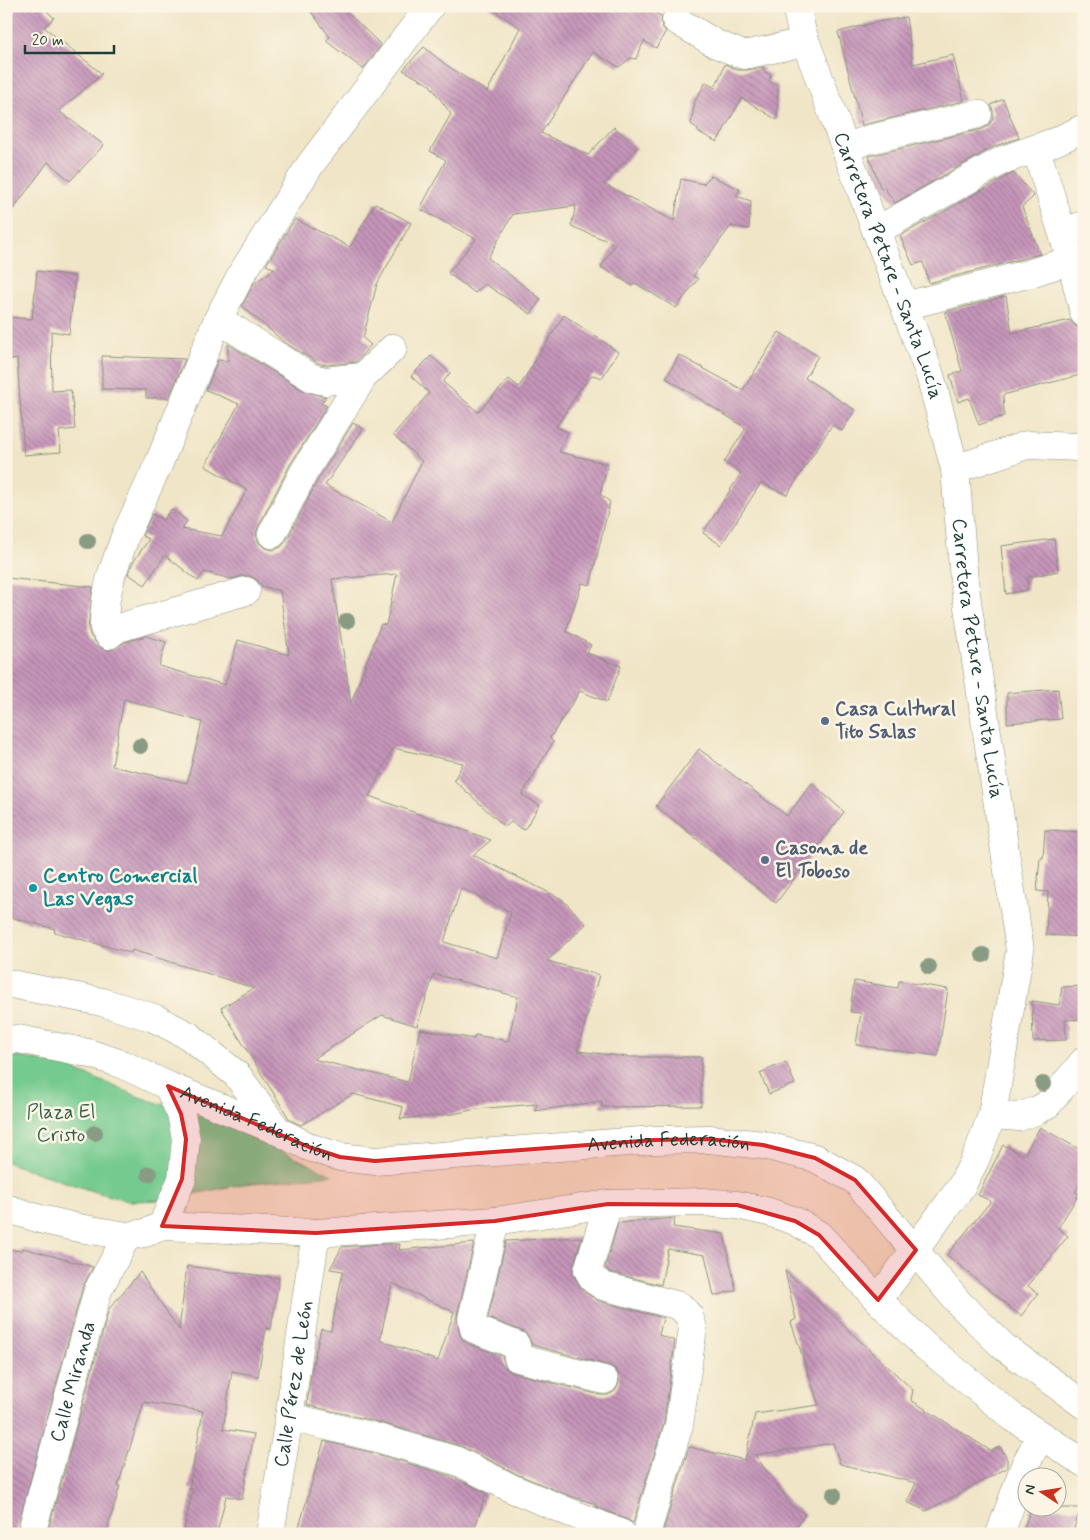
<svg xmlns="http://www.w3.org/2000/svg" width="1090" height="1540" viewBox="0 0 1090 1540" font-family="Mynerve,sans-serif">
  <defs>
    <pattern id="building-back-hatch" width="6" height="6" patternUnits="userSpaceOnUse" patternTransform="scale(1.25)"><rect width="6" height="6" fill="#c695ba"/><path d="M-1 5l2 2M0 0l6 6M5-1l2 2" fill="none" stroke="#a07b98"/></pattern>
  </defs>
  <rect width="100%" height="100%" fill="#fcf5e5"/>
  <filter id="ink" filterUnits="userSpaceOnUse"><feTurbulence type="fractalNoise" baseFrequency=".02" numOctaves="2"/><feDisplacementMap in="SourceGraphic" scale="10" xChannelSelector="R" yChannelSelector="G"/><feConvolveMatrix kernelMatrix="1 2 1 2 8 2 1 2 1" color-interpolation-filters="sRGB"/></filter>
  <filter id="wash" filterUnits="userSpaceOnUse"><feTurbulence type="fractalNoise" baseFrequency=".0096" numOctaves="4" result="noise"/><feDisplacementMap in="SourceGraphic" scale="20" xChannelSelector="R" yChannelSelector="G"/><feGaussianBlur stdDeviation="1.12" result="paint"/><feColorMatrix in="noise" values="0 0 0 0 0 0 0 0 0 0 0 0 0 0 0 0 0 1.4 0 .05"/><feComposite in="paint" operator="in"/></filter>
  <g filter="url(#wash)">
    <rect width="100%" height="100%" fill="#f0e5c7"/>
    <polygon fill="#74ca8f" stroke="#4a8462" points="6,1054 68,1067 142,1098 220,1122 332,1175 243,1184 164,1200 130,1201 92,1191 6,1162"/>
    <g id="blocks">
      <g fill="url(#building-back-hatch)" fill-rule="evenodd">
        <polygon points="6,6 42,6 54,18 44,27 102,74 59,111 104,145 70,181 48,162 6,219"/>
        <polygon points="307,6 341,6 381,45 363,69 326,41 330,37"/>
        <polygon points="488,6 643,6 661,16 662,27 666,31 656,48 644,41 636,59 631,58 619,67 593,52 541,133 588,155 614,127 637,148 604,184 674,221 681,179 703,184 711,176 740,189 736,196 751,201 749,229 731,226 693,276 698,279 676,308 635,283 633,286 601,267 615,244 571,226 576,206 513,214 488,258 541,299 531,314 485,284 475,293 448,273 476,239 420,209 446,160 430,151 451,114 430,85 403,70 424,47 445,64 487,92 520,28"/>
        <polygon points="906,17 913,64 953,55 964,101 862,125 838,32 877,22"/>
        <polygon points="725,64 738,70 747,70 764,67 763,71 771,75 769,81 778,86 777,120 742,98 717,142 697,131 698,129 691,124 695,101 706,82 715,88"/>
        <polygon points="1003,99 1019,138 995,146 895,203 884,187 881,189 869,156 982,129 988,126 993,119 993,111 991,105"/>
        <polygon points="1013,173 1034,196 1022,207 1040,254 929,283 923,262 913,265 900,236"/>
        <polygon points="375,203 411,223 377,284 363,338 371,345 356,362 326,365 318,363 284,342 242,306 254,283 275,269 266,265 295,219 350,247"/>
        <polygon points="37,271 75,276 69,334 51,331 52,391 71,390 75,429 59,431 61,452 24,455 17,359 6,360 6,317 32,319"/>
        <polygon points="1006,296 1012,333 1070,320 1073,324 1079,328 1084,328 1084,374 1003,395 1004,416 979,425 969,398 958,402 950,375 962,371 945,312"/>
        <path d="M 564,315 L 618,352 L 602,378 L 593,375 L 580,389 L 556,427 L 568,432 L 559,452 L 608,464 L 600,494 L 610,502 L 590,585 L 582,583 L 566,631 L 591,645 L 587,653 L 621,666 L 607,702 L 580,691 L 550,738 L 553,742 L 522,795 L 540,805 L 524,830 L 511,822 L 505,827 L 454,780 L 463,763 L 393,748 L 369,796 L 491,840 L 473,855 L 562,899 L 586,924 L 547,961 L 599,975 L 577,1051 L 629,1057 L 701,1057 L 701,1106 L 601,1107 L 602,1101 L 535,1111 L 537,1104 L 476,1109 L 453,1114 L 400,1119 L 403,1107 L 353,1094 L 301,1125 L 290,1120 L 221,1008 L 254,988 L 132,950 L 131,953 L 54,932 L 55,929 L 6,916 L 6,578 L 93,587 L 88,629 L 91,637 L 102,649 L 111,650 L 125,642 L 146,636 L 166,642 L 159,666 L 225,685 L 238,640 L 289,655 L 280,591 L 261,586 L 257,580 L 250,576 L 242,576 L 231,579 L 204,572 L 198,581 L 165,555 L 145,585 L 128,574 L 132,564 L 149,539 L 142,536 L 152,514 L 163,520 L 171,509 L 187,521 L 182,529 L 222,536 L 247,490 L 205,466 L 239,404 L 206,390 L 218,360 L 228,361 L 228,344 L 304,391 L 326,397 L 321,403 L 327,406 L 290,465 L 258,527 L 256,535 L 259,543 L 265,548 L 273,550 L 281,547 L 286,541 L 318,480 L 353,423 L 363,429 L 325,485 L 392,522 L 422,461 L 393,435 L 429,393 L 411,376 L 431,356 L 450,373 L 443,382 L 478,412 L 509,379 L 519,387 ZM 397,574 L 386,625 L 381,624 L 351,703 L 332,579 ZM 124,699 L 202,722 L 187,783 L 112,766 ZM 461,888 L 511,912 L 497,958 L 444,942 ZM 434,974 L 518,997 L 508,1041 L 475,1035 L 474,1039 L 420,1029 L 408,1082 L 313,1059 L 382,1015 L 417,1026 Z"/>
        <polygon points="779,332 818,356 805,378 855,410 842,431 832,425 787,495 761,483 721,545 703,533 741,473 724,462 746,428 666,378 679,355 743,390"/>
        <polygon points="102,356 185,359 169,398 146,398 146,390 102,389"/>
        <polygon points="1054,539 1058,571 1028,577 1027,590 1006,594 1001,546"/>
        <polygon points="1058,689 1061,719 1007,723 1007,693"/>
        <polygon points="699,749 787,816 812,783 844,812 776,903 656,806"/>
        <polygon points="1045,830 1084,832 1084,937 1046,935 1048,892 1037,891 1040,858 1043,858"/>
        <polygon points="854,981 898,988 899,981 948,989 938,1056 856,1045 861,1013 850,1012"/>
        <polygon points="1084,986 1084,1019 1065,1020 1066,1040 1033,1041 1032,1001 1059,1005 1062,987"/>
        <polygon points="786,1062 795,1084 769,1094 760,1073"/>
        <polygon points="1040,1127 1084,1152 1084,1177 1075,1192 1079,1194 1058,1228 1068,1236 1028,1286 1038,1294 1021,1316 947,1255 991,1201 978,1195 1003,1145 1024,1155"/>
        <polygon points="675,1218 673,1227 724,1234 736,1290 714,1296 705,1255 668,1249 661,1285 610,1272 605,1268 618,1223"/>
        <path d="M 582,1237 L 572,1271 L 580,1287 L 584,1292 L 599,1301 L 663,1318 L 659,1335 L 675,1341 L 664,1422 L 633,1523 L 628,1520 L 595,1506 L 596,1504 L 570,1496 L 519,1475 L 461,1446 L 378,1422 L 307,1405 L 312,1368 L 321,1329 L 331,1331 L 343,1271 L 330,1269 L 342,1247 L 384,1244 L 400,1244 L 399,1250 L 474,1243 L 457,1316 L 459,1332 L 462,1339 L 468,1344 L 502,1356 L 506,1368 L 514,1373 L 600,1395 L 608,1395 L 615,1391 L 619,1383 L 619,1375 L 615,1369 L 608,1365 L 532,1345 L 528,1336 L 522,1331 L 488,1318 L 506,1241 ZM 392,1283 L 454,1312 L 438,1361 L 380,1340 Z"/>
        <polygon points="23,1248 93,1267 83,1286 16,1534 6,1534 6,1249 22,1251"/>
        <polygon points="187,1266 279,1278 271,1329 266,1328 258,1376 232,1371 223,1429 254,1434 242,1499 226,1496 217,1534 183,1534 193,1489 189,1489 203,1411 144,1402 118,1486 120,1486 106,1534 47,1534 109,1309 140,1272 179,1330"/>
        <polygon points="785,1271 913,1390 911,1400 991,1451 1000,1446 1007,1459 1007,1468 926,1511 907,1502 916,1483 840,1464 833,1443 755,1455 791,1505 805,1514 792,1534 662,1534 689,1447 745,1460 755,1414 819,1405 791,1322 796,1319"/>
        <polygon points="324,1441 370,1452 451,1476 486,1493 473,1534 324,1534 299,1527"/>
        <polygon points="1031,1508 1081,1508 1072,1534 1022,1534"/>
      </g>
    </g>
  </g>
  <g filter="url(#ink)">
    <use href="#blocks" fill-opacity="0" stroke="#88917e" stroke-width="1"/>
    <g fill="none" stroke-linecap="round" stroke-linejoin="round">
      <defs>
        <g id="minor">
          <path id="s1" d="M 796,6 L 802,32 L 930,375 L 955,469 L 964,581 L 1020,950 L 992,1115 L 976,1158 L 961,1187 L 878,1300"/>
          <polyline points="676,20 716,44 744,55 805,42"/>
          <polyline points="845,148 867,140 978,114"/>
          <polyline points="1036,149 1071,260 1084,313"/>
          <polyline points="876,231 1003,160 1057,141 1084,128"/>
          <polyline points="1063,232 1084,225"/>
          <polyline points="905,306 1031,273 1071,260"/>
          <polyline points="218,319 312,378 325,381 363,377 393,348"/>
          <polyline points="955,469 1027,445 1078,447 1084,450"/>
          <polyline points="272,534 304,472 363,377"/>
          <polyline points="246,591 118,628 109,635 104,628 104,618 106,599 111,576 126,534 159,463 218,319 241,275 310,165 430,6"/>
          <polyline points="992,1115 1019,1117 1038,1110 1048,1104 1084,1061"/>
          <polyline points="608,1204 588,1270 593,1279 603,1286 680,1306 689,1316 693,1328 679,1425 646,1534"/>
          <polyline points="495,1221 472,1319 474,1329 516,1345 518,1358 604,1380"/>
          <polyline points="289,1417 374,1437 457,1461 513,1489 622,1534"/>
          <path id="s2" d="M 31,1534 L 98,1290 L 127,1236"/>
          <path id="s3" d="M 270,1534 L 289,1417 L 316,1233"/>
          <polyline points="1000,1534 1025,1465 1040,1437"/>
        </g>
        <g id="tertiary">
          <polyline points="6,983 102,1002 154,1018 189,1036 237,1075 278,1131"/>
          <path id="s4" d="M 6,1040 L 18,1039 L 88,1053 L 122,1064 L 168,1086 L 278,1131 L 309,1147 L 340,1157 L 375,1161 L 654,1140 L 709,1139 L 763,1145 L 815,1158 L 855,1180 L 959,1303 L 1004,1347 L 1084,1405"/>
          <polyline points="6,1208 40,1219 79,1228 127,1236 145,1233 162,1226 316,1233 495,1221 608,1204 704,1202 737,1205 769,1212 795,1221 819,1235 878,1300 925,1346 1014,1418 1084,1463"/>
          <polyline points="162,1226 182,1179 186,1139 181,1114 168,1086"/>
        </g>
      </defs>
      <use href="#minor" stroke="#88917e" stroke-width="29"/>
      <use href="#tertiary" stroke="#88917e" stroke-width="29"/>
      <use href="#minor" stroke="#fff" stroke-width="28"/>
      <use href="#tertiary" stroke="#fff" stroke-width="28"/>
    </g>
    <g fill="#899c83">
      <circle cx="88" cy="541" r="8"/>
      <circle cx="347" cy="621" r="8"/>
      <circle cx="140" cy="746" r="8"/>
      <circle cx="983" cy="955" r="8"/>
      <circle cx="929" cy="967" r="8"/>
      <circle cx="1043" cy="1084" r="8"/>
      <circle cx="95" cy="1133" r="8"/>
      <circle cx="149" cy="1174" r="8"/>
      <circle cx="834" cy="1495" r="8"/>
    </g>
  </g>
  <path fill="#d62828" fill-opacity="0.2" stroke="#d62828" stroke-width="4" stroke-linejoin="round" d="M 168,1086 L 309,1147 L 340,1157 L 375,1161 L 654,1140 L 709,1139 L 763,1145 L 815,1158 L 855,1180 L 916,1250 L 878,1300 L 819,1235 L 795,1221 L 737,1205 L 608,1204 L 495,1221 L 316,1233 L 162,1226 L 182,1179 L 186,1139 L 181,1114 Z"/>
  <g fill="#5c6f8a" stroke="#fcf5e5" stroke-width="2">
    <circle cx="825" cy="721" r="5"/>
    <circle cx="765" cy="860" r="5"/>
  </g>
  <circle fill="#0f9aa8" stroke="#fcf5e5" stroke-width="2" cx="33" cy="888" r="5"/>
  <g text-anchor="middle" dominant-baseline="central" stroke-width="5" stroke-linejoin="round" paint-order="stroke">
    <g font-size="20" fill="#1f3d34" stroke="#fcf5e5">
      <text stroke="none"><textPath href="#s1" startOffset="276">Carretera Petare - Santa Lucía</textPath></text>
      <text stroke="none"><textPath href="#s1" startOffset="681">Carretera Petare - Santa Lucía</textPath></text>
      <text stroke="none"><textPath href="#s4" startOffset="266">Avenida Federación</textPath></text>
      <text stroke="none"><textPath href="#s4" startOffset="686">Avenida Federación</textPath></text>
      <text stroke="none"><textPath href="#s2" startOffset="158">Calle Miranda</textPath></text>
      <text stroke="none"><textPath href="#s3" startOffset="152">Calle Pérez de León</textPath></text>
    </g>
    <g font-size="20" font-weight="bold" fill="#4e5e75" stroke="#fcf5e5" text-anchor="start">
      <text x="835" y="709">Casa Cultural<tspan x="835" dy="23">Tito Salas</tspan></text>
      <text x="775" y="848">Casona de<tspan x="775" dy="23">El Toboso</tspan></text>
    </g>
    <g font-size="20" font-weight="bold" fill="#0d838f" stroke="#fcf5e5" text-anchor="start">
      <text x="43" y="876">Centro Comercial<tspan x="43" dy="23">Las Vegas</tspan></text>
    </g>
    <g font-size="20" fill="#34604b" stroke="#fcf5e5">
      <text x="61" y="1112">Plaza El<tspan x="61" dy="23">Cristo</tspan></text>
    </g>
  </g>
  <rect width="1090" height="1540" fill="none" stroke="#fcf5e5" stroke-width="25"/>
  <g transform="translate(1042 1492) rotate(282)"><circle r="24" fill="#fcf5e5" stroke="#a4ab9e"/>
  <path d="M0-4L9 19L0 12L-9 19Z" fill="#c8321e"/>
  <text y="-8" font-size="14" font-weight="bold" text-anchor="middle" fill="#1f3d34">N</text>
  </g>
  <path d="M25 45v8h89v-8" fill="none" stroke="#1f3d34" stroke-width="2.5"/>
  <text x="32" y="45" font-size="15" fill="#1f3d34" stroke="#fcf5e5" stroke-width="4" paint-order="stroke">20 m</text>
</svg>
